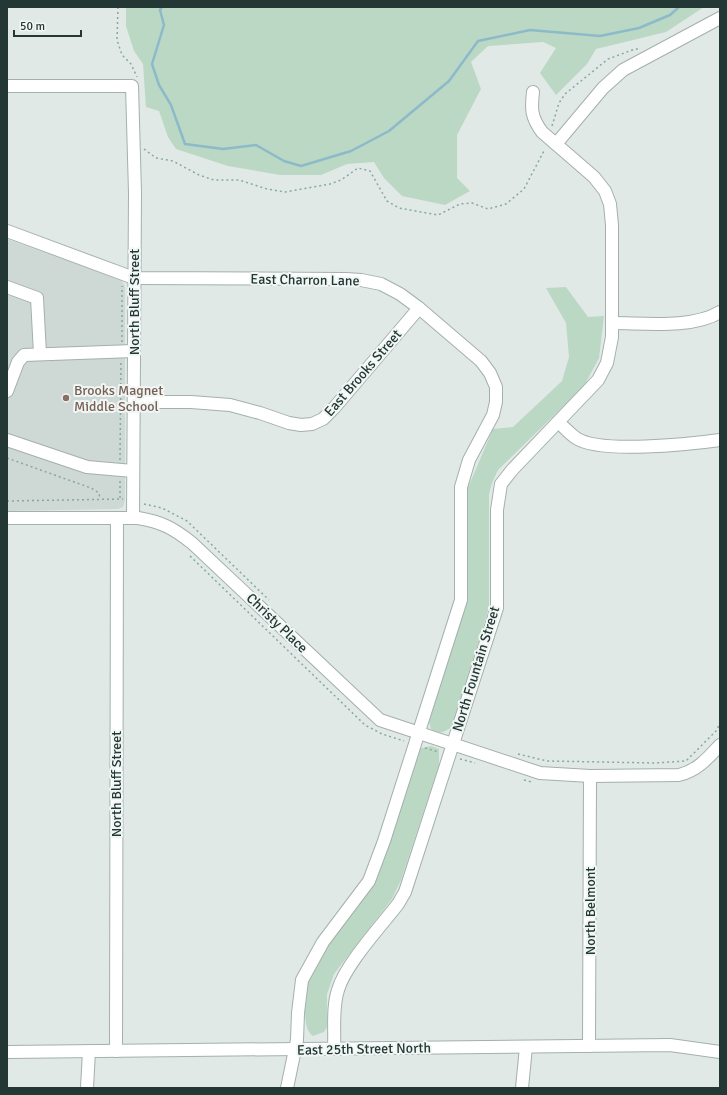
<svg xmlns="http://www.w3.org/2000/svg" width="727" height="1095" viewBox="0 0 727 1095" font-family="Signika,sans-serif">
  <rect width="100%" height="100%" fill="#e0e9e6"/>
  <polygon fill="#ced9d5" points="7,239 121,280 125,286 125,501 123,507 118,509 7,511"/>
  <g fill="#bbd8c5">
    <polygon points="126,7 704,7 666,32 596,49 587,64 556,95 540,73 556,48 543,42 488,46 471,62 481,89 457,135 457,178 470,191 445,205 402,196 384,178 374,162 347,164 321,175 280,175 228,166 176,149 168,137 159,111 146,107 143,64 134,51 126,26"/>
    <path d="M 566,287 L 588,317 L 604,316 L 599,358 L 584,386 L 498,470 L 492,483 L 489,494 L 489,608 L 452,726 C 445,733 440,734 431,729 L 429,722 L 466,601 L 467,490 L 493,429 L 513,427 L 562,381 L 569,357 L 566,323 L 546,288 Z"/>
    <path d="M 431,746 L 439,749 L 439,765 L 401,880 L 392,899 L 334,974 L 327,994 L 327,1027 L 324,1032 L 313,1036 C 306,1031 306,1023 305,1014 C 305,1006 304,995 306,986 C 314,947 361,906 380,870 L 418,749 Z"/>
  </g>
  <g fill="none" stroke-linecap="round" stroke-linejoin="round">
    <polyline stroke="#8dbac9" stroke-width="2.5" points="162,7 160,10 164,25 152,64 159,85 171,105 185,144 223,149 256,145 284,161 301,166 351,151 389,131 449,81 478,41 530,30 600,36 639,28 670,15 679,7"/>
    <defs>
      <g id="minor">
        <polyline points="7,86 132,86 135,193 133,518"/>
        <polyline points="556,144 603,88 623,70 720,18"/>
        <polyline points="7,231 134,278 346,279 361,280 381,284 400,294 419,308 481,361 490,373 496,387 496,402 493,415 469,460 461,487 461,600 384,841 369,881 323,942 302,980 298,1013 297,1040 287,1088"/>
        <polyline points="7,287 37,298 40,354"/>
        <path d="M 612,323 C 644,323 692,329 720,312"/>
        <polyline points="7,391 18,362 24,355 134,351"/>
        <polyline points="134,402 191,402 230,405 260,413 289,423 301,425 312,424 323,419 334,408 419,308"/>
        <path d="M 558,422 C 564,427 570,434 576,438 C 599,454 691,444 720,440"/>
        <polyline points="7,440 87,467 133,471"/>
        <path d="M 7,518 L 138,518 C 162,522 173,528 192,543 L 380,720 L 540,773 L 590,776 L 679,775 C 697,771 708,758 720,745"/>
        <polyline points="589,1046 590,776"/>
        <path d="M 334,1049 C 335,1030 332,1008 338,990 C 345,965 381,926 398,904 L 405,892 L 497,608 L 497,510 L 501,484 L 512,470 L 598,380 L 607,363 L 612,337 L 612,225 L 610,204 L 605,191 L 594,177 L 542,132 C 531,117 531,109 533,92"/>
        <polyline points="116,1051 117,518"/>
        <polyline points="7,1052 670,1045 720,1052"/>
        <polyline points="87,1088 89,1051"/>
        <polyline points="522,1088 526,1047"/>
      </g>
    </defs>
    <use href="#minor" stroke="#a4b0ad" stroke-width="14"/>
    <g stroke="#84a9a1" stroke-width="1.5" stroke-dasharray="2 3" stroke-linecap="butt">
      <polyline points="118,7 117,40 122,55 131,64 137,77"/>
      <polyline points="552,126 559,103 565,94 608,59 635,49 638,49"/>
      <polyline points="144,149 156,158 173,161 199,175 214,180 239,180 267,189 285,192 330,184 341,180 358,168 370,171 387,201 399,208 438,215 460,204 472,203 488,209 506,204 524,189 545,149"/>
      <polyline points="122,342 122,286"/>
      <polyline points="7,458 91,488 99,493 100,499"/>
      <polyline points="120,460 121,362"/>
      <polyline points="120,498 120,480"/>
      <polyline points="7,501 123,499"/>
      <polyline points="144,504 162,508 187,521 269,600"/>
      <polyline points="190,556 365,725 382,734 404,741"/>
      <polyline points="425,748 439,752"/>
      <polyline points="518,754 547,761 655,763 686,761 717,730 720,722"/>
      <polyline points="460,759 475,763"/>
      <polyline points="524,780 532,782"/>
    </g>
    <use href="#minor" stroke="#fff" stroke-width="12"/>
  </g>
  <circle fill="#8d6e63" stroke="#f0f6f4" stroke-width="1.5" cx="66" cy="398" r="4"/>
  <g text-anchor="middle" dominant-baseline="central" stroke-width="4" stroke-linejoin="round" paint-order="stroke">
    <g font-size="14" fill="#233734" stroke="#f0f6f4">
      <text transform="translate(305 280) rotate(1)">East Charron Lane</text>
      <text transform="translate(134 302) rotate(-90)">North Bluff Street</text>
      <text transform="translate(363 373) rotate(-49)">East Brooks Street</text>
      <text transform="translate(277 623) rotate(44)">Christy Place</text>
      <text transform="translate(476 669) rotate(-73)">North Fountain Street</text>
      <text transform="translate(116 784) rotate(-90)">North Bluff Street</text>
      <text transform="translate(590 911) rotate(-90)">North Belmont</text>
      <text transform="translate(364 1049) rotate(-1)">East 25th Street North</text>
    </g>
    <g font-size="14" fill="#785e54" stroke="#f0f6f4" text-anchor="start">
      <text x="74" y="390">Brooks Magnet<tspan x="74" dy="16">Middle School</tspan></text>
    </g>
  </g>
  <rect width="727" height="1095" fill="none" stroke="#233734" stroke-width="16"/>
  <path d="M14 30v6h67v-6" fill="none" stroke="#233734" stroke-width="2"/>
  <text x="20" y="30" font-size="12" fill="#233734" stroke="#f0f6f4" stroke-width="3" paint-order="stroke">50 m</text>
</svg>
